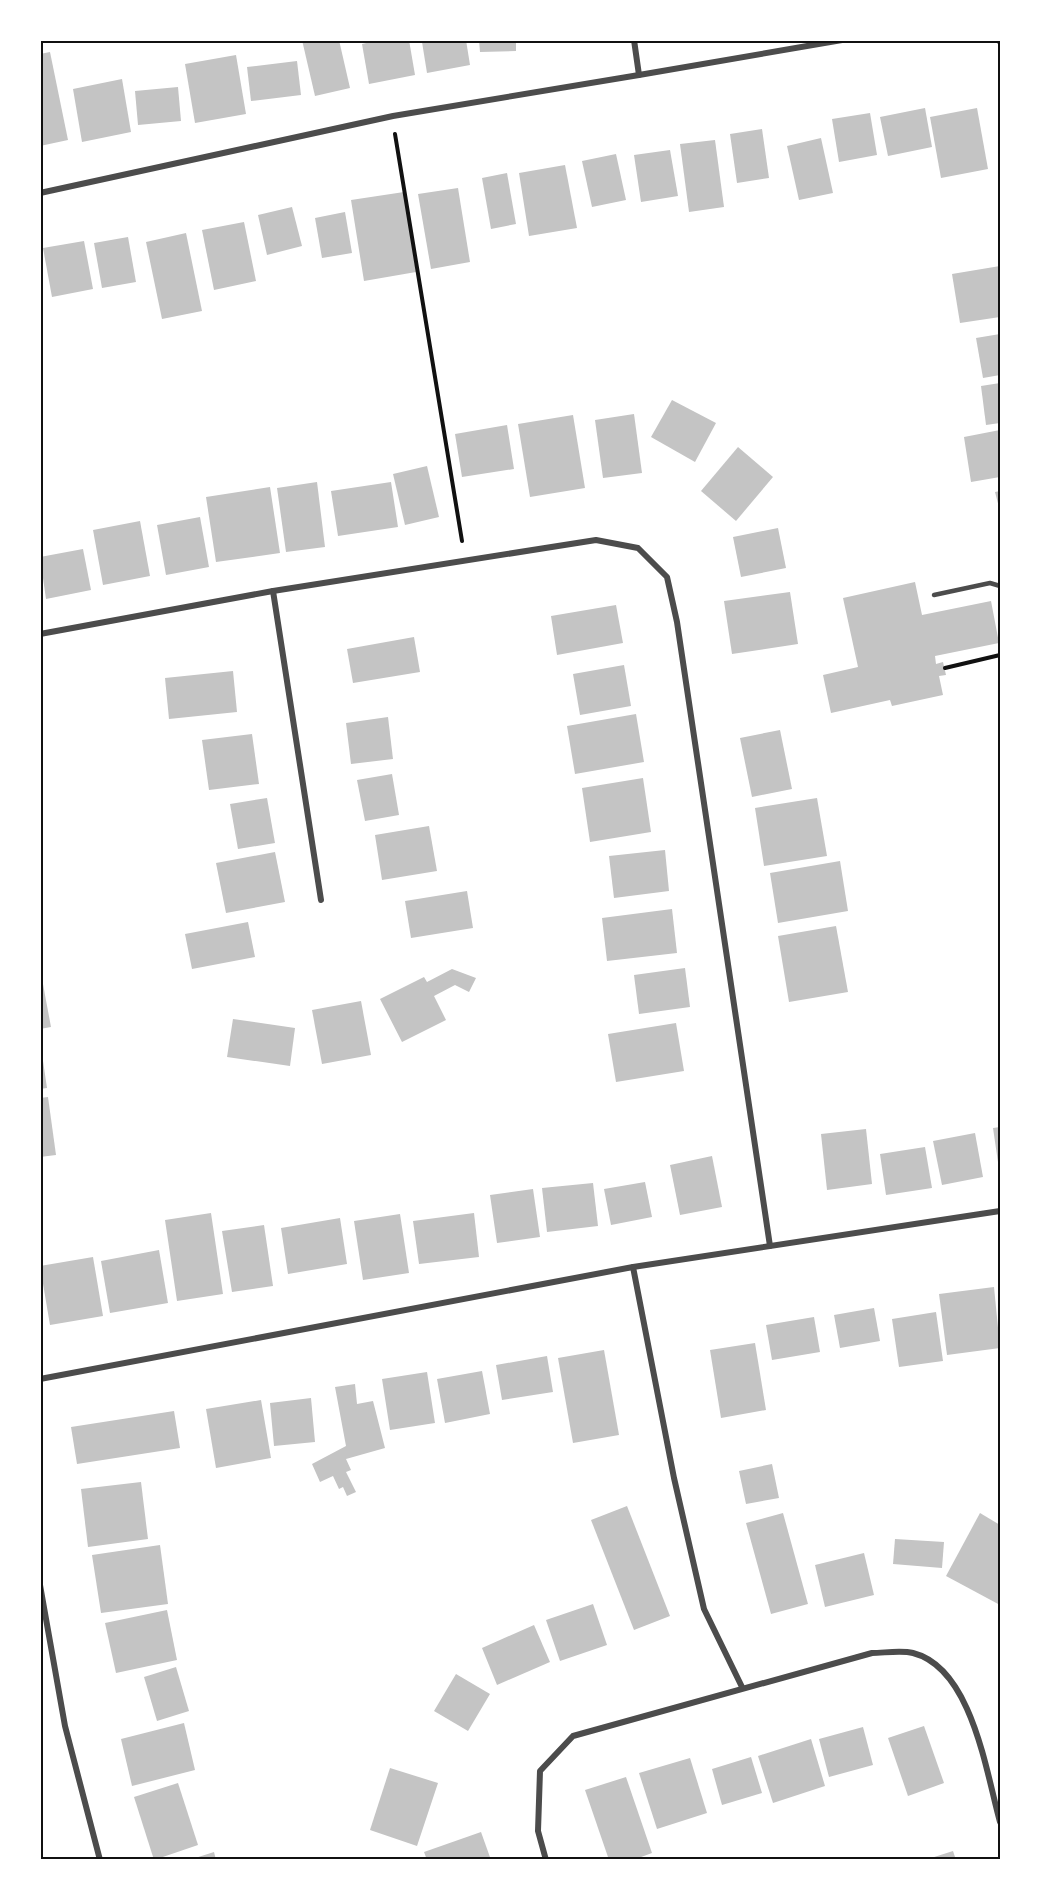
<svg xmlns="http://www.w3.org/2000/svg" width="1041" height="1900" viewBox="0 0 1041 1900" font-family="Literata,serif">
  <rect width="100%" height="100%" fill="#fff"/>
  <g fill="#c4c4c4">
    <polygon points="302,40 339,40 350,88 315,96"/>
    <polygon points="379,40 409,40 415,75 369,84 362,44"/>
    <polygon points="429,40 466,40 470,65 427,73 422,42"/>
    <polygon points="479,40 516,40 516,51 480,52"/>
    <polygon points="50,52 68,140 40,146 40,54"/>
    <polygon points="236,55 246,114 195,123 185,64"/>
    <polygon points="297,61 301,95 251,101 247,67"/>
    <polygon points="122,79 131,132 82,142 73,89"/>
    <polygon points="178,87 181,121 138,125 135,91"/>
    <polygon points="925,108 932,147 888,156 880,117"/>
    <polygon points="977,108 988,169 941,178 930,117"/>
    <polygon points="870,113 877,155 839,162 832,119"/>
    <polygon points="762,129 769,178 737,183 730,134"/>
    <polygon points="821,138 833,193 799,200 787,146"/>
    <polygon points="715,140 724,207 689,212 680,144"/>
    <polygon points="670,150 678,196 641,202 634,155"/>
    <polygon points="616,154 626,200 592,207 582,161"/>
    <polygon points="565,165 577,228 529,236 519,173"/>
    <polygon points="507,173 516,224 491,229 482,178"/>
    <polygon points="458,188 470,262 431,269 418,194"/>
    <polygon points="404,192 416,272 364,281 351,200"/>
    <polygon points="292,207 302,246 267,255 258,215"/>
    <polygon points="345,212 352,253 322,258 315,218"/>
    <polygon points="244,222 256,281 214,290 202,230"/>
    <polygon points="186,233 202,311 162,319 146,242"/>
    <polygon points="128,237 136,282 102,288 94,243"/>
    <polygon points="84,241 93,289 52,297 43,248"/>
    <polygon points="1000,266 1000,317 960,323 952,274"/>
    <polygon points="1000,334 1000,375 983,378 976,338"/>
    <polygon points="1000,383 1000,423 986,425 981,386"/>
    <polygon points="672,400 716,423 695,462 651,437"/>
    <polygon points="634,414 642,473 603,478 595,420"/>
    <polygon points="573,415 585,488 530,497 518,424"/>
    <polygon points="507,425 514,469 462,477 455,434"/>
    <polygon points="1000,430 1000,477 971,482 964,437"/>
    <polygon points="738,447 773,477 736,521 701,491"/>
    <polygon points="427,466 439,517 405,525 393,474"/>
    <polygon points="317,482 325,547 286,552 277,488"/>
    <polygon points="391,482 398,527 338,536 331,491"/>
    <polygon points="270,487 280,553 216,562 206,497"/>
    <polygon points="1000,491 1000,511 995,492"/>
    <polygon points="200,517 209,567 166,575 157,525"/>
    <polygon points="140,521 150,576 103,585 93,530"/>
    <polygon points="778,528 786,568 741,577 733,537"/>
    <polygon points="83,549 91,590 46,599 40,557"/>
    <polygon points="915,582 922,615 991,601 999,643 935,656 936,664 943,662 946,675 939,676 943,695 892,706 890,700 831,713 823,675 858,667 843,598"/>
    <polygon points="790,592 798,644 732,654 724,601"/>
    <polygon points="616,605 623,643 557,655 551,616"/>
    <polygon points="414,637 420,672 353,683 347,649"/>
    <polygon points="624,665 631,706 580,715 573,674"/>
    <polygon points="233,671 237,712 169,719 165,678"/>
    <polygon points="636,714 644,762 575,774 567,726"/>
    <polygon points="388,717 393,759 351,764 346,723"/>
    <polygon points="780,730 792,789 752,797 740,738"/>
    <polygon points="252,734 259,784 209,790 202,740"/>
    <polygon points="392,774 399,815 365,821 357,780"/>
    <polygon points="643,778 651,832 590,842 582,788"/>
    <polygon points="267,798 275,843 238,849 230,804"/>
    <polygon points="817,798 827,856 764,866 755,808"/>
    <polygon points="429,826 437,871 382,880 375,835"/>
    <polygon points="665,850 669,891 614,898 609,856"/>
    <polygon points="275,852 285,902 226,913 216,863"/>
    <polygon points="840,861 848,911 778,923 770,873"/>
    <polygon points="467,891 473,928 411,938 405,901"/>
    <polygon points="672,909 677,953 607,961 602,918"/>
    <polygon points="248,922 255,957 192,969 185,934"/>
    <polygon points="836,926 848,992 789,1002 778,936"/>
    <polygon points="40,968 51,1027 40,1029"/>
    <polygon points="685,968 690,1007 639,1014 634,975"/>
    <polygon points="452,969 476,978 469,992 455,985 434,996 446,1020 402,1042 380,999 424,977 427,982"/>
    <polygon points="361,1001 371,1055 322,1064 312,1010"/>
    <polygon points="233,1019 295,1028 290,1066 227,1057"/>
    <polygon points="676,1023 684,1071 616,1082 608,1034"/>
    <polygon points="42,1054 47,1088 40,1089 40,1055"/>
    <polygon points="48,1097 56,1155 40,1157 40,1098"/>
    <polygon points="1000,1127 1000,1169 999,1169 993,1128"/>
    <polygon points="866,1129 872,1184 827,1190 821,1134"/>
    <polygon points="975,1133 983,1177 942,1185 933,1141"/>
    <polygon points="925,1147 932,1188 886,1195 880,1154"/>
    <polygon points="712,1156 722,1207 680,1215 670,1165"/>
    <polygon points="645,1182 652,1217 611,1225 604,1189"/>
    <polygon points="593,1183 598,1226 547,1232 542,1188"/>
    <polygon points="533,1189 540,1237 497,1243 490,1195"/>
    <polygon points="211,1213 223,1294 177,1301 165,1220"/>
    <polygon points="474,1213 479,1257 419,1264 413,1221"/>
    <polygon points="400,1214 409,1273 363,1280 354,1221"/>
    <polygon points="340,1218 347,1264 288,1274 281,1228"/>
    <polygon points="264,1225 273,1286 232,1292 222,1231"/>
    <polygon points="159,1250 168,1303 110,1313 101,1261"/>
    <polygon points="93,1257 103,1316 50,1325 40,1266"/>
    <polygon points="994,1287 1000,1348 947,1355 939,1294"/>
    <polygon points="874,1308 880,1341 840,1348 834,1315"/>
    <polygon points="936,1312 943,1361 899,1367 892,1319"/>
    <polygon points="814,1317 820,1352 772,1360 766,1325"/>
    <polygon points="755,1343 766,1410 721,1418 710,1350"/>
    <polygon points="604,1350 619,1435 573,1443 558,1358"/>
    <polygon points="547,1356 553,1392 502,1400 496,1365"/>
    <polygon points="482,1371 490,1414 445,1423 437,1379"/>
    <polygon points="427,1372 435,1423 390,1430 382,1379"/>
    <polygon points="355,1384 357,1404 373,1401 385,1448 346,1459 351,1470 346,1472 356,1492 347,1496 343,1487 339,1489 333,1476 320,1482 312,1464 346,1446 335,1387"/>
    <polygon points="311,1398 315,1442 274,1446 270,1403"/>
    <polygon points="261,1400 271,1458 216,1468 206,1409"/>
    <polygon points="174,1411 180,1448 77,1464 71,1427"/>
    <polygon points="772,1464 779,1498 746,1504 739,1471"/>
    <polygon points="141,1482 148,1539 88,1547 81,1489"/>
    <polygon points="627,1506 670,1616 634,1630 591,1520"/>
    <polygon points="783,1513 808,1604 771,1614 746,1523"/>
    <polygon points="980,1513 1000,1525 1000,1605 946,1576"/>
    <polygon points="895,1539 944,1542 942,1568 893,1564"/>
    <polygon points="160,1545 168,1604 101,1613 92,1555"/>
    <polygon points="864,1553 874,1595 825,1607 815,1565"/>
    <polygon points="593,1604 607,1645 560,1661 546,1620"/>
    <polygon points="167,1610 177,1660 116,1673 105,1623"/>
    <polygon points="534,1625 550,1662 497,1685 482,1648"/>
    <polygon points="176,1667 189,1711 157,1721 144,1677"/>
    <polygon points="456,1674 490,1694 468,1731 434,1711"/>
    <polygon points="184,1723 195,1770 132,1786 121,1739"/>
    <polygon points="924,1726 944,1783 908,1796 888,1738"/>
    <polygon points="863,1727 873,1765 829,1777 819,1739"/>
    <polygon points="811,1739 825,1786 773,1803 758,1756"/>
    <polygon points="751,1757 762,1793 722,1805 712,1769"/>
    <polygon points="690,1758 707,1813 657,1829 639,1773"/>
    <polygon points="390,1768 438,1783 417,1846 370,1830"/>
    <polygon points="626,1777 652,1853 633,1860 609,1860 585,1790"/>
    <polygon points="178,1783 198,1845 154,1860 134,1797"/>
    <polygon points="481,1832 491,1860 427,1860 424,1852"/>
    <polygon points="953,1851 956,1860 928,1860 928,1859"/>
    <polygon points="214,1852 216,1860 193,1860 192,1859"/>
  </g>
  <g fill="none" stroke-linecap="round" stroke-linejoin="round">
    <g stroke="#111" stroke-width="4">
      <polyline points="395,134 462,541"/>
      <polyline points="945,668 1000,655"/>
    </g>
    <polyline stroke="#4c4c4c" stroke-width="4.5" points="934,595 990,583 1000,586"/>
    <g stroke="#4c4c4c" stroke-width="6">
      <polyline points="999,40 1000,42"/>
      <polyline points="639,75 842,40"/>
      <polyline points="40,193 393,116 639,75 634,40"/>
      <polyline points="273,591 321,900"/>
      <polyline points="40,634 273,591 596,540 638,548 667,577 677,622 770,1246"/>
      <polyline points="633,1267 674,1478 704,1609 742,1687"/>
      <polyline points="40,1379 633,1267 1000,1211"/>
      <polyline points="40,1585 65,1726 100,1860"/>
      <path d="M 546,1860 L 538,1831 L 540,1771 L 573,1736 L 872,1653 C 884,1653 901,1650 913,1653 C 972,1668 986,1772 1000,1822"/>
    </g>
  </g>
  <rect width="1041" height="1900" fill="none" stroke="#ffffff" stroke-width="84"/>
  <rect x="42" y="42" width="957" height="1816" fill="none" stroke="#111" stroke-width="2"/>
</svg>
